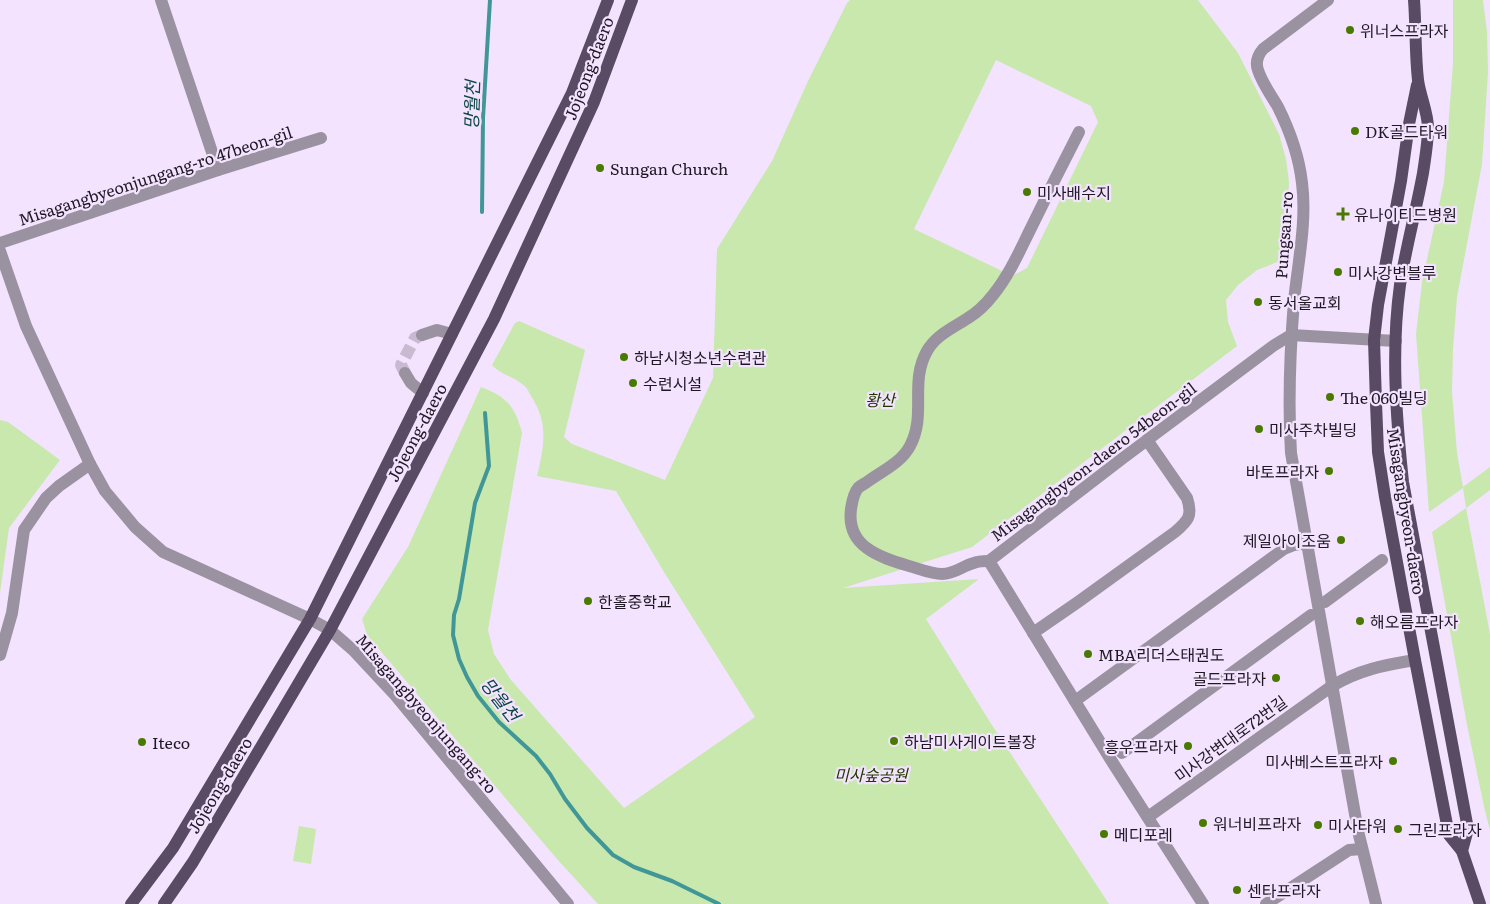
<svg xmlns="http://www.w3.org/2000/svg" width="1490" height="904" viewBox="0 0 1490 904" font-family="Literata,'Noto Sans KR',serif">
  <rect width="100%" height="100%" fill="#f3e3fe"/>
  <g fill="#c8e8ae" fill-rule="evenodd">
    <path d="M 850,0 L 1198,0 L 1238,53 L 1279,134 L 1286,159 L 1289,182 L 1287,226 L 1280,261 L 1257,270 L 1238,285 L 1226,300 L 1228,322 L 1237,346 L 972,547 L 843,588 L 979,579 L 926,619 L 990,722 L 1109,904 L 598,904 L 557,859 L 367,635 L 362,619 L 408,547 L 481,387 C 507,397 515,406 522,433 L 488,630 L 494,654 L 511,680 L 624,808 L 755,717 L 664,572 L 616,491 L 537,476 C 544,447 549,423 531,396 C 529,392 526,386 522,384 C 513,376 501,375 492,365 L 515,323 L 519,321 L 585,350 L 564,437 L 572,444 L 665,480 L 713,378 L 717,249 L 772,161 L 808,81 L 847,3 ZM 996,60 L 1091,106 L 1098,122 L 1027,268 L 1014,275 L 1012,278 L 1000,270 L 914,229 Z"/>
    <polygon points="1453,0 1483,0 1487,32 1488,72 1482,164 1457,297 1453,349 1452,392 1457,453 1463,487 1490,467 1490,490 1466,508 1490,634 1490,830 1485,811 1467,725 1432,532 1466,508 1463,488 1429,512 1416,334 1422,282 1444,182 1453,63"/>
    <polygon points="0,420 8,422 60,460 9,528 0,593"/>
    <polygon points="299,826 316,829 311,864 293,861"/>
  </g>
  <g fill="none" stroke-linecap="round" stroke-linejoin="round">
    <g stroke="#419798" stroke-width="4">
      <polyline points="482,212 483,118 490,0"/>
      <polyline points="485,413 489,466 475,503 459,599 454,615 453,635 459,659 467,677 478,696 499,722 536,756 550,774 565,799 587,828 613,855 634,867 672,881 719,904"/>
    </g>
    <polyline stroke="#c9bad2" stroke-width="12" stroke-dasharray="12 6" stroke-linecap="butt" points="405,373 401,365 415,338 422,335"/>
    <g stroke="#9a92a0" stroke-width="12">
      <polyline points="161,0 218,170"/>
      <path d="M 1328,0 L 1263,49 C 1258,55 1255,62 1258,70 C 1262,83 1271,95 1278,107 C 1290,131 1299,156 1302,183 C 1307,221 1298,262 1294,301 C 1290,351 1288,403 1291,453 L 1358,831 L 1376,904"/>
      <polyline points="0,243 218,170 321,138"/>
      <polyline points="0,251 26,326 90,464 105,491 135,527 163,552 310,619 330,630 353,650 395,695 568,904"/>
      <polyline points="422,335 437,330 452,334"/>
      <polyline points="405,373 411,383 423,393"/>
      <path d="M 989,561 C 984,561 978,561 974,563 C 962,566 955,574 942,574 C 931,574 920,569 909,566 C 880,557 846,547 851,509 C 852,503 853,494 858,488 C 860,486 864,484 867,482 C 882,471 901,463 910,446 C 927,414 909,383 927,351 C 936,335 953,328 968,318 C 978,312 986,304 993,295 C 1010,274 1020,250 1032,226 C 1047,195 1063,163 1079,132"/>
      <polyline points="989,561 1123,458 1273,346 1291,335 1396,341"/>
      <polyline points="989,561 1111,760 1203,904"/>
      <polyline points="1325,602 1382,560"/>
      <path d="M 1033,633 L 1078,602 L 1175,532 C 1188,521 1193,516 1187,498 L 1147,440"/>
      <polyline points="0,655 12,613 24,530 46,498 59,486 90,464"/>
      <polyline points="1075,701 1284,549 1294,545 1306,543"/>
      <polyline points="1122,753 1311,615"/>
      <path d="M 1148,817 L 1332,686 C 1359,670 1384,665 1415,660"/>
      <polyline points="1266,904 1349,850 1362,849"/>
    </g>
    <g stroke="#594b63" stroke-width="12">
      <path d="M 1414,0 C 1416,26 1415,53 1418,80 C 1420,96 1428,112 1428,128 C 1428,143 1425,159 1423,173 C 1416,211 1406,247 1400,285 C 1391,350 1396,416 1403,482 L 1468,829 L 1462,851"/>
      <polyline points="1417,85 1409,124 1401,181 1378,305 1374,340 1376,403 1378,452 1385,497 1415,660 1449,835 1462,851 1480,904"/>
      <polyline points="131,904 173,848 310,619 572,93 608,0"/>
      <polyline points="164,904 193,862 330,630 494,319 594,102 632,0"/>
    </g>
  </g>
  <g fill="#497900" stroke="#f3e3fe" stroke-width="2">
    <circle cx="1350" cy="30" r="5"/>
    <circle cx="1355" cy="131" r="5"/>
    <circle cx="600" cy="168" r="5"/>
    <circle cx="1027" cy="192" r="5"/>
    <path d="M1340.5 206.5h5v5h5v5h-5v5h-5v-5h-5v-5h5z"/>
    <circle cx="1338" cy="272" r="5"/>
    <circle cx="1258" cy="302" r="5"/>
    <circle cx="624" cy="357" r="5"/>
    <circle cx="633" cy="383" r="5"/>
    <circle cx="1330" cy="397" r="5"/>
    <circle cx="1259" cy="429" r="5"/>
    <circle cx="1329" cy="471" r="5"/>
    <circle cx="1341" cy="540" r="5"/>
    <circle cx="588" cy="601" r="5"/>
    <circle cx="1360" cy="621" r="5"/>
    <circle cx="1088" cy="654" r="5"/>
    <circle cx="1276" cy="678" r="5"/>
    <circle cx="894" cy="741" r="5"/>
    <circle cx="142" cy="742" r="5"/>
    <circle cx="1188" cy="746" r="5"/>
    <circle cx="1393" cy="761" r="5"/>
    <circle cx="1203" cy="823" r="5"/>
    <circle cx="1318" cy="825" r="5"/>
    <circle cx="1398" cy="829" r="5"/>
    <circle cx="1104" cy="834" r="5"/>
    <circle cx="1237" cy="890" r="5"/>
  </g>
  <g text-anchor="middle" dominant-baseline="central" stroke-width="4.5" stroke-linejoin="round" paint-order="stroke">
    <g font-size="16" fill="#1f1824" stroke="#f3e3fe" text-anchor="start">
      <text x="1360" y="30">위너스프라자</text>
      <text x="1365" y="131">DK골드타워</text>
      <text x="610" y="168">Sungan Church</text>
      <text x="1037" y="192">미사배수지</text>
      <text x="1354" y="214">유나이티드병원</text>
      <text x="1348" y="272">미사강변블루</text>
      <text x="1268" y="302">동서울교회</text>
      <text x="634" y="357">하남시청소년수련관</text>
      <text x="643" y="383">수련시설</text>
      <text x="1340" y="397">The 060빌딩</text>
      <text x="1269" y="429">미사주차빌딩</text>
      <text x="1319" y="471" text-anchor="end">바토프라자</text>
      <text x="1331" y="540" text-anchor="end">제일아이조움</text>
      <text x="598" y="601">한홀중학교</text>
      <text x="1370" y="621">해오름프라자</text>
      <text x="1098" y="654">MBA리더스태권도</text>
      <text x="1266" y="678" text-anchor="end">골드프라자</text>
      <text x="904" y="741">하남미사게이트볼장</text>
      <text x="152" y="742">Iteco</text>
      <text x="1178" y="746" text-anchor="end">흥우프라자</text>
      <text x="1383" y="761" text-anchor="end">미사베스트프라자</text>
      <text x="1213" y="823">워너비프라자</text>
      <text x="1328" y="825">미사타워</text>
      <text x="1408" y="829">그린프라자</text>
      <text x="1114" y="834">메디포레</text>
      <text x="1247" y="890">센타프라자</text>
    </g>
    <g font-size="16" fill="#1f1824" stroke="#f3e3fe">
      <text transform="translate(588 68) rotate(-69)">Jojeong-daero</text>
      <text transform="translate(155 175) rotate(-18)">Misagangbyeonjungang-ro 47beon-gil</text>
      <text transform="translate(1283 235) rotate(-86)">Pungsan-ro</text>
      <text transform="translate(416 432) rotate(-62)">Jojeong-daero</text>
      <text transform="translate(1093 461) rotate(-37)">Misagangbyeon-daero 54beon-gil</text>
      <text transform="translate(1407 511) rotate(81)">Misagangbyeon-daero</text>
      <text transform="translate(427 713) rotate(49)">Misagangbyeonjungang-ro</text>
      <text transform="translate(1230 738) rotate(-36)">미사강변대로72번길</text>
      <text transform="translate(219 785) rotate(-59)">Jojeong-daero</text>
    </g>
    <g font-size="16" font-style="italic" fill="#203800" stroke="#f3e3fe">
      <text x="880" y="399">황산</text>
      <text x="871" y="774">미사숲공원</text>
    </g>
    <g font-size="18" font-style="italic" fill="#0c4644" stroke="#f3e3fe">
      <text transform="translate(471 105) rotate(-88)">망월천</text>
      <text transform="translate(501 699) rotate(52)">망월천</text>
    </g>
  </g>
</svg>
